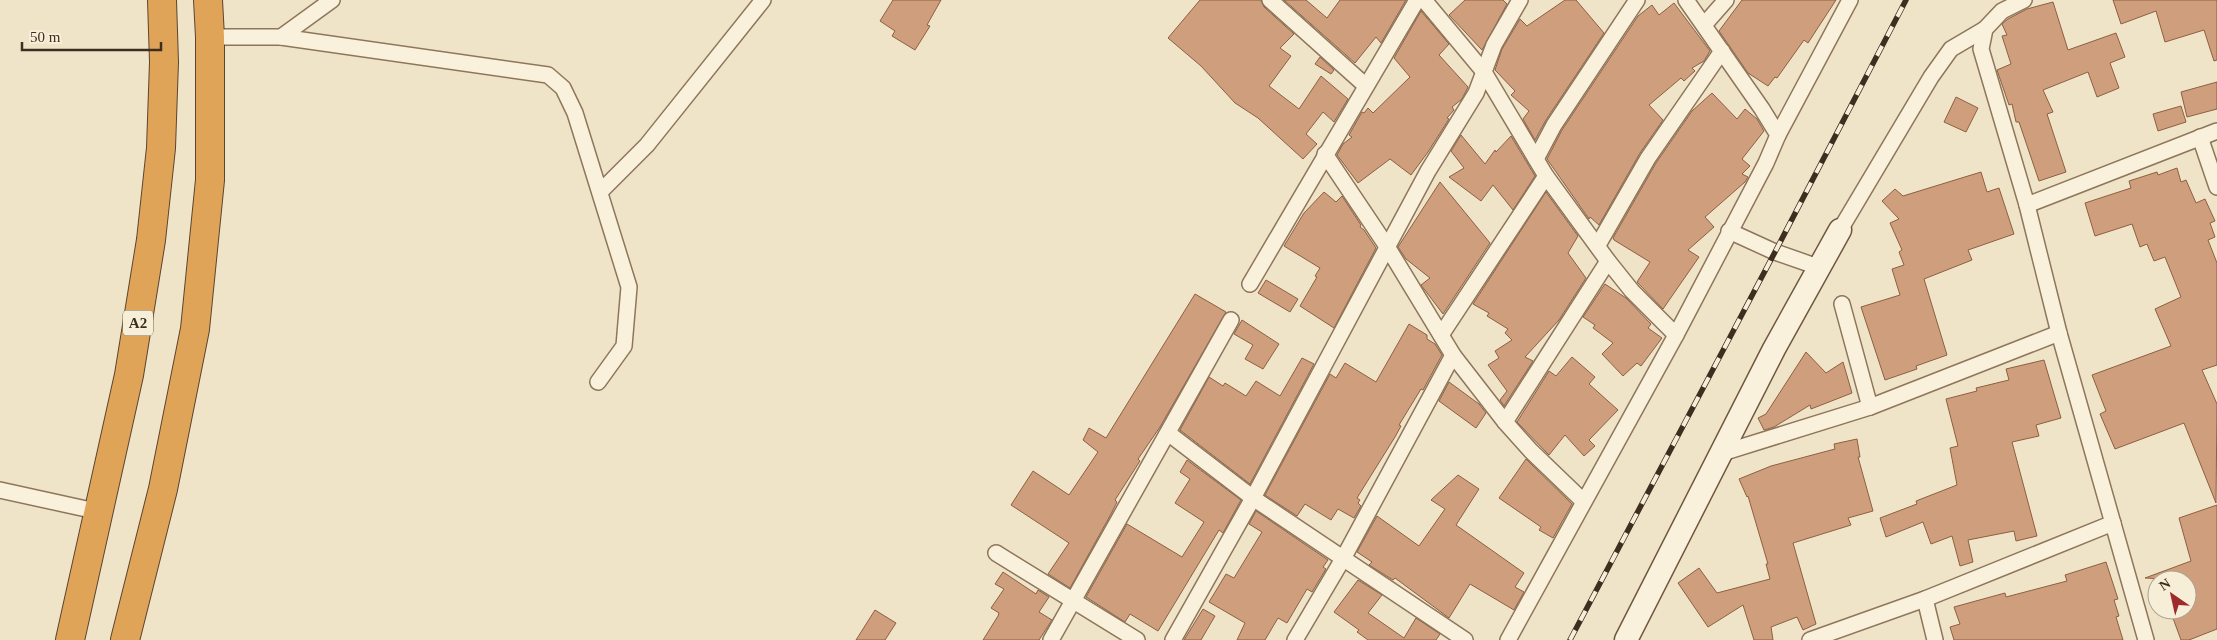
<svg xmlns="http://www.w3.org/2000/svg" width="2217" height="640" viewBox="0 0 2217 640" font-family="Georgia,serif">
  <rect width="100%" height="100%" fill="#f0e4c8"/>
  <g fill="#cf9f7d" stroke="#8d5f41">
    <polygon points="893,0 941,0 927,25 930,26 915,50 892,36 895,31 880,21"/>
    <polygon points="1200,0 1261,0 1264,7 1294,34 1280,48 1291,56 1269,86 1299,109 1321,76 1348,99 1334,122 1323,112 1306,134 1317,144 1303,159 1258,118 1235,103 1201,66 1168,38"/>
    <polygon points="1284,0 1306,0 1327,18 1340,0 1406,0 1381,43 1376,37 1355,63"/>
    <polygon points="1465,0 1503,0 1507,4 1482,50 1449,15"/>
    <polygon points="1565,0 1576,0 1604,33 1546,120 1535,140 1523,119 1529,111 1511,95 1515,91 1495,70 1502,49 1520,19 1527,26"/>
    <polygon points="1742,0 1836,0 1808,43 1804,40 1777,78 1775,77 1768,86 1748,73 1719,31"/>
    <polygon points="2113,0 2217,0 2217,60 2214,61 2204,30 2165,42 2156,11 2121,24"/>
    <polygon points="2053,2 2068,50 2116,33 2125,57 2110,63 2119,88 2097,97 2088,72 2043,90 2053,112 2047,114 2066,172 2039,181 2019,122 2016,122 2012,104 2009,105 1997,70 2011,64 2002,36 2007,35 2002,24 2008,19 2027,9"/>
    <polygon points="1674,3 1710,51 1704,61 1692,68 1695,71 1684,81 1681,78 1649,105 1663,120 1640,153 1599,225 1590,217 1589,219 1547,159 1562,130 1638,16 1652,5 1659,15"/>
    <polygon points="1421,11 1449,44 1439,55 1468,87 1462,99 1452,107 1454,110 1447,118 1449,119 1428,152 1411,175 1390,159 1358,183 1337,155 1343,144 1352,137 1349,135 1362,112 1364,113 1368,108 1373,113 1410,77 1394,58"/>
    <polygon points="1320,57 1334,70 1331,74 1315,64"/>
    <polygon points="2217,82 2217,109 2187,117 2181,92"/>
    <polygon points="1712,93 1737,119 1745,109 1757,119 1764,131 1742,159 1750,166 1742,174 1748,177 1745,182 1705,217 1714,227 1688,250 1699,257 1663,309 1637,282 1650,262 1614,240 1613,238 1656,163 1692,111"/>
    <polygon points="1956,97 1978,108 1966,132 1944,122"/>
    <polygon points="2181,106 2186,122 2158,131 2153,114"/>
    <polygon points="1461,135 1485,164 1495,150 1496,152 1511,136 1535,176 1513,210 1493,185 1481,201 1449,177 1464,168 1451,151"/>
    <polygon points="2177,168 2181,182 2186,180 2196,203 2205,199 2215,221 2210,223 2215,237 2208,240 2217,263 2217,365 2202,370 2217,404 2216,503 2184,423 2115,449 2100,414 2106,411 2092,375 2171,346 2155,309 2181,297 2165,257 2154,261 2147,244 2140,247 2132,224 2095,236 2085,203 2131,188 2129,181 2157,172 2158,175"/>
    <polygon points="1981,172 1987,192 1999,188 2014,234 1968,250 1972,260 1924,279 1947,355 1916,366 1917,369 1885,380 1861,307 1900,295 1892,269 1904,265 1899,252 1902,250 1890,223 1899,219 1882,201 1895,189 1903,196"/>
    <polygon points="1440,182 1490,243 1443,314 1421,285 1430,278 1406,259 1398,247"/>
    <polygon points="1324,192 1336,202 1342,196 1361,225 1360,227 1364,230 1376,248 1334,328 1300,306 1317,277 1315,276 1320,268 1284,246 1304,213"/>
    <polygon points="1546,192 1578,236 1568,253 1586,278 1559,320 1525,357 1533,361 1504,406 1500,400 1507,391 1488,365 1499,358 1495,351 1512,340 1505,333 1508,329 1487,316 1489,313 1473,304"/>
    <polygon points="1266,280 1298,299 1290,312 1258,293"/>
    <polygon points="1605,284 1626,298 1651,324 1648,328 1662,338 1641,366 1637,363 1623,376 1602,354 1613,343 1593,328 1595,325 1583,317"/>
    <polygon points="1195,294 1226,312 1160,427 1138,459 1140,461 1115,500 1117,502 1111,514 1070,588 1048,574 1069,543 1011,505 1033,471 1069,495 1098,452 1083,440 1089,428 1106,438"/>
    <polygon points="1242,320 1279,344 1263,369 1245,359 1253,345 1234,334"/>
    <polygon points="1409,324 1427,335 1427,339 1435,344 1442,355 1423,390 1421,389 1399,425 1401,426 1395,437 1357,498 1360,500 1358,503 1361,506 1354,518 1338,509 1331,520 1305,504 1297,516 1265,495 1330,374 1336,378 1345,363 1376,382"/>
    <polygon points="1806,352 1826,373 1843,362 1852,393 1811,409 1810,405 1774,427 1764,430 1758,418 1766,414"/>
    <polygon points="1572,357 1595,377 1589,384 1618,410 1589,440 1595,446 1584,456 1565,435 1549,455 1517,422 1549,371 1556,376"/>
    <polygon points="1302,358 1314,364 1250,484 1180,430 1209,377 1223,386 1225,383 1246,396 1256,381 1280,396"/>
    <polygon points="2044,360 2061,418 2036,425 2039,436 2012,442 2037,536 2016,541 2014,531 1968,540 1973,562 1960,566 1952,536 1931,544 1923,522 1886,537 1880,518 1917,504 1916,501 1957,485 1950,448 1958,446 1946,399 1977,391 1976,388 2009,380 2006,369"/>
    <polygon points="1449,382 1479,404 1486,413 1476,428 1439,401"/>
    <polygon points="1857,439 1860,457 1858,457 1873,511 1848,518 1851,525 1793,543 1816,624 1803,630 1797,617 1771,627 1773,640 1754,640 1743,605 1708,627 1678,583 1699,568 1717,593 1770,579 1766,564 1768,564 1748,496 1747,497 1739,479 1771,466 1835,449 1834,444"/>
    <polygon points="1526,459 1572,504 1553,538 1539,530 1541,527 1499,498"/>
    <polygon points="1187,460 1241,500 1223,533 1219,530 1158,631 1130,614 1125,622 1086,597 1127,524 1182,557 1204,522 1175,503 1190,479 1180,472"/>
    <polygon points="1458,475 1479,489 1456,525 1524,573 1515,587 1524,592 1514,610 1470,584 1449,618 1395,578 1393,580 1369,565 1372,562 1357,552 1377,516 1419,546 1445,509 1431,500"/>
    <polygon points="2217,505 2217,629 2189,640 2181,640 2170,610 2187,610 2187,580 2145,578 2191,561 2179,518"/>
    <polygon points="1256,511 1328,560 1323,567 1326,569 1312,592 1307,589 1287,623 1278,618 1265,640 1237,640 1245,623 1209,602 1226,574 1234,578 1262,532 1249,524"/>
    <polygon points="2106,562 2118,599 2114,600 2119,616 2116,617 2123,640 1954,640 1950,627 1960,624 1954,607 2005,593 2006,597 2067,581 2065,575"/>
    <polygon points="1003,572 1036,594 1038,590 1049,597 1039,612 1052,620 1039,640 983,640 998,616 999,613 991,608 1004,589 995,584"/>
    <polygon points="1358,580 1382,595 1368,613 1404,638 1416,618 1440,634 1436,640 1368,640 1357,632 1359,630 1334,612"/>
    <polygon points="1203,609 1215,616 1201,640 1184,640"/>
    <polygon points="875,610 896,623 885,640 856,640"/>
  </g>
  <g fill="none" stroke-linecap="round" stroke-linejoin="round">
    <defs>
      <g id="street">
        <polyline points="1270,0 1366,86"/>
        <polyline points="1424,0 1484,72 1546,176 1608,261 1632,291 1676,335"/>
        <polyline points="2024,0 2002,11 1985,29 1981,49 2027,205 2059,333 2146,640"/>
        <polyline points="1704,25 1726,0"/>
        <polyline points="210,37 281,37 332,0"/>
        <polyline points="281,37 548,75 563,88 575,113 629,287 624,346 598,382"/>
        <polyline points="1778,135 1850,0"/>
        <polyline points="2200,137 2217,187"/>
        <polyline points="1325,154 1388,248 1453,355 1505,422 1531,451 1583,501"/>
        <polyline points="1536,159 1554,125 1637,0"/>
        <polyline points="600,192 647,145 763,0"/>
        <polyline points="2027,205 2217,131"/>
        <polyline points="1840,230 1931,77 1951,49 1985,29"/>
        <polyline points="1729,231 1775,252 1818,267"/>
        <polyline points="1598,245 1648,158 1722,51"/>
        <polyline points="1250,284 1417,0"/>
        <polyline points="1441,335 1546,176"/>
        <polyline points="1870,407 2059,333"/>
        <polyline points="1505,422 1608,261"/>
        <polyline points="1168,433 1253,498 1465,640"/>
        <polyline points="1719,454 1870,407 1842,304"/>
        <polyline points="0,490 100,512"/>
        <polyline points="996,553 1137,640"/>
        <polyline points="1925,599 1935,640"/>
        <polyline points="1051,640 1231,320"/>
        <polyline points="1173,640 1253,498 1428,171 1476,93 1494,45 1520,0"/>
        <polyline points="1295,640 1344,557 1453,355"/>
        <polyline points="1508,640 1676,335 1766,163 1778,135 1762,109 1686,0"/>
        <polyline points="1810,640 1925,599 2113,523"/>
      </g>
      <polyline id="secondary" points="1626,640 1774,349 1840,230"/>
      <g id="highway">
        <polyline points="70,640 129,375 151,240 161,148 164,62 162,0"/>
        <polyline points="125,640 163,489 195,329 210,180 210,37 208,0"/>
      </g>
    </defs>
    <use href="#street" stroke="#8d765c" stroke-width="18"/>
    <use href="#secondary" stroke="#6f573f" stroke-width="25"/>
    <use href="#highway" stroke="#5b4430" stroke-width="30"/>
    <use href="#street" stroke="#faf1dc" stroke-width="15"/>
    <use href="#secondary" stroke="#faf1dc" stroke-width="22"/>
    <use href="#highway" stroke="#e0a458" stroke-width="28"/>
    <defs>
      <polyline id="rail" points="1570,640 1775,252 1906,0"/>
    </defs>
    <use href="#rail" stroke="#3d2e20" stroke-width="5.5"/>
    <use href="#rail" stroke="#f7eed8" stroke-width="4" stroke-dasharray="11" stroke-linecap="butt"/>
  </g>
  <g text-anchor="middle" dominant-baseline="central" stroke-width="4.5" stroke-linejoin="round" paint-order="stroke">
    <rect fill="#f7eed8" stroke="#756857" stroke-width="1" x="123" y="310.5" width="30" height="25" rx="4"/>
    <g font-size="15" font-weight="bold" fill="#3d2e20">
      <text x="138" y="323">A2</text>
    </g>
  </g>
  <g transform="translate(2172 595) rotate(326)"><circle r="24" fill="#f7eed8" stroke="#ada18e"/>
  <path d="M0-4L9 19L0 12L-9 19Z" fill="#9e2a2b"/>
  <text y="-8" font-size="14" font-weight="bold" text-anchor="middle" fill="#3d2e20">N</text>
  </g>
  <path d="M22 42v8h139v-8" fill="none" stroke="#3d2e20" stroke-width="2.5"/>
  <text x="30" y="42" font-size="15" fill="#3d2e20" stroke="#f7eed8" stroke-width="4" paint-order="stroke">50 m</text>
</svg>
